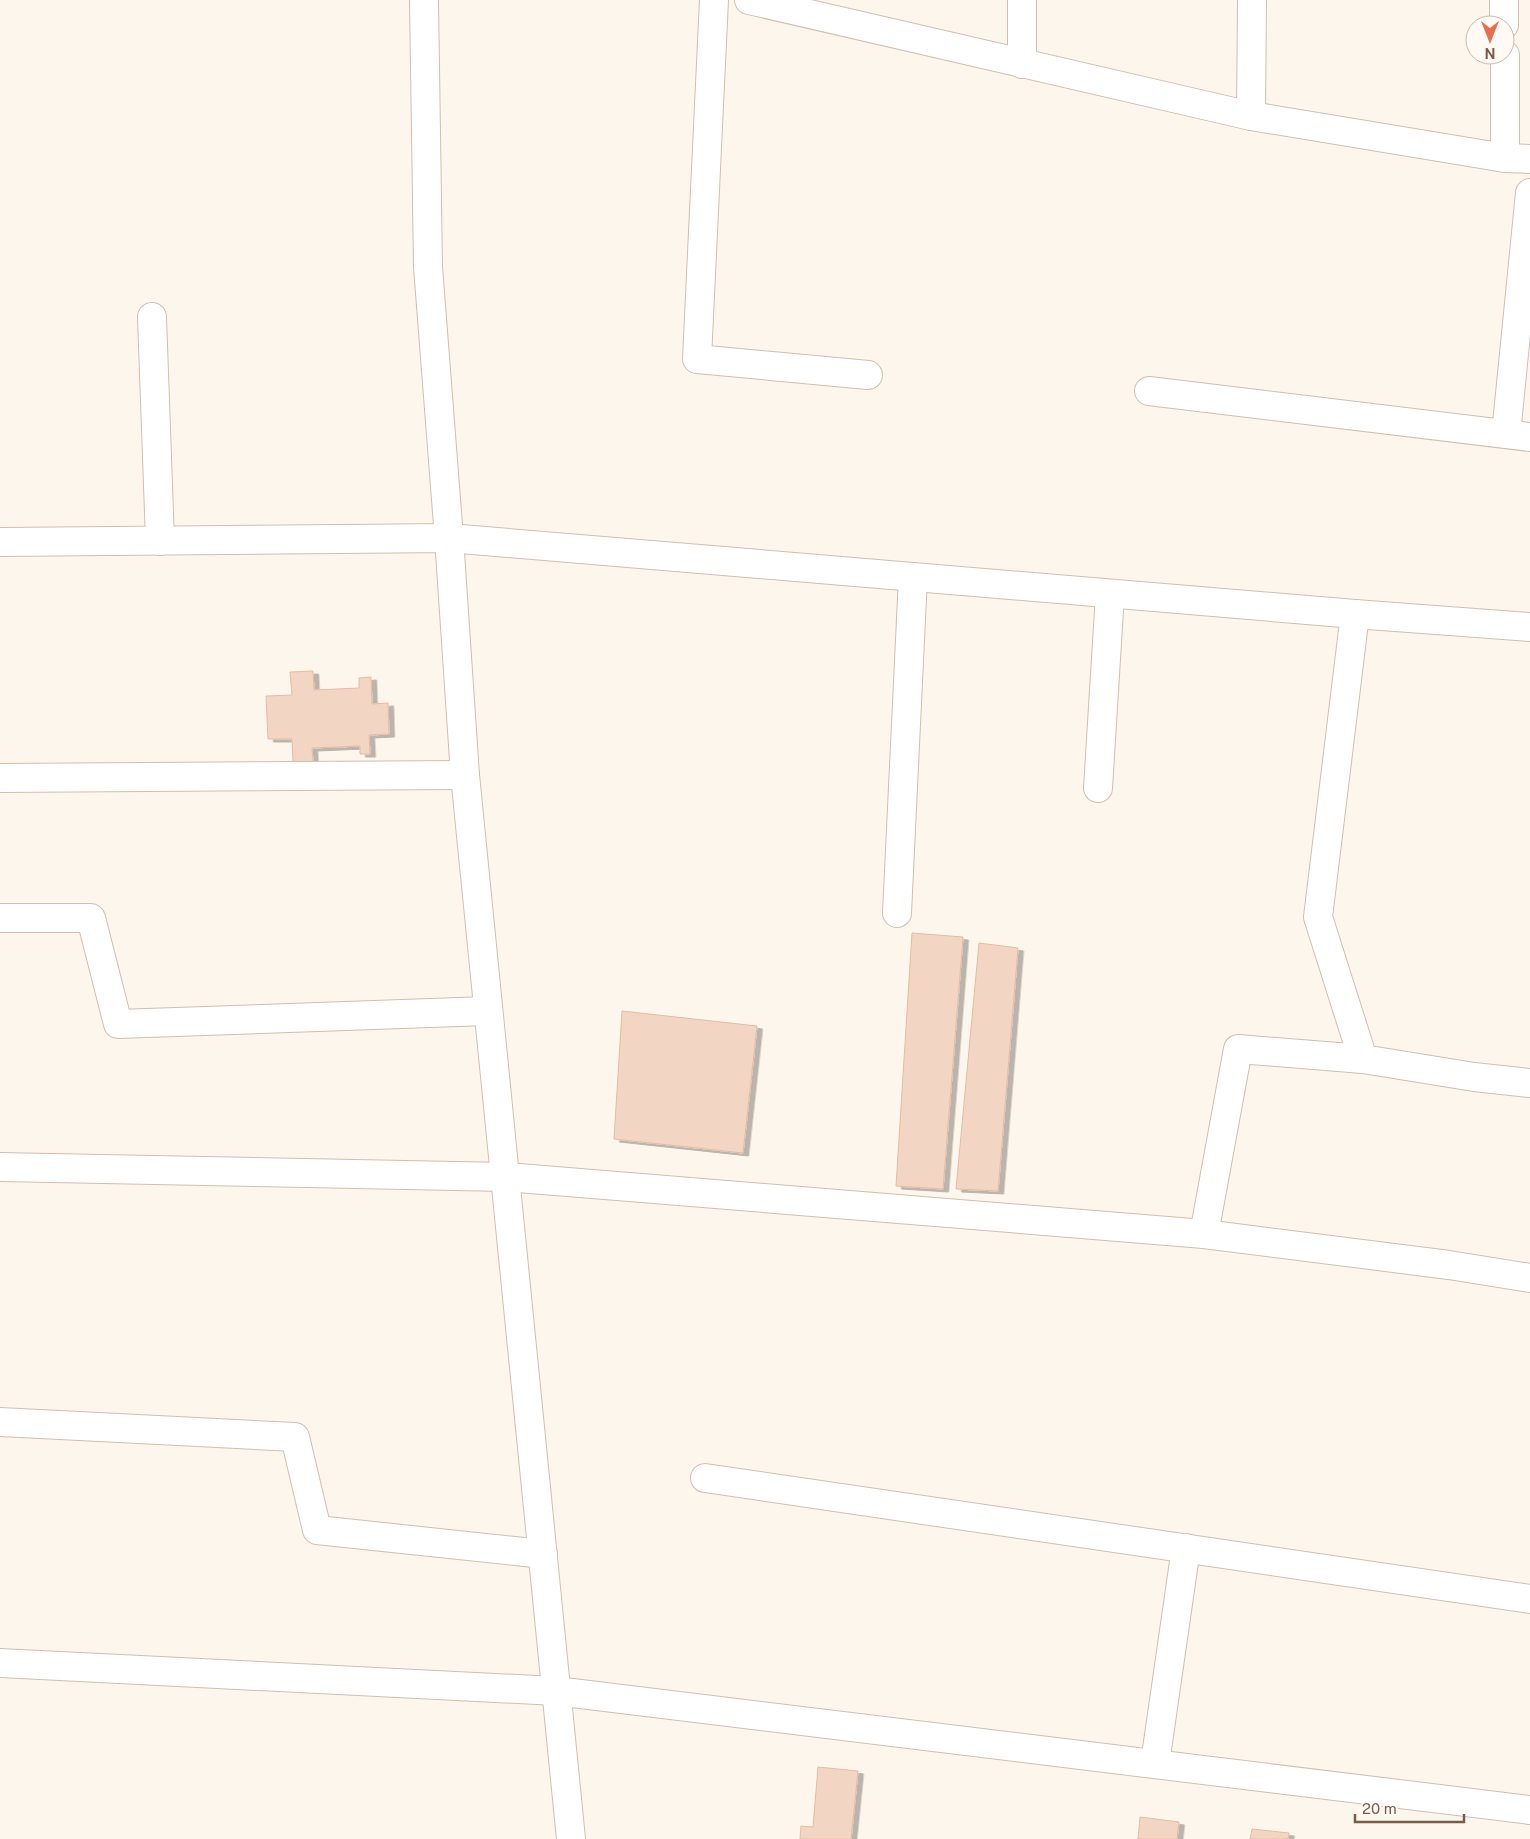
<svg xmlns="http://www.w3.org/2000/svg" width="1530" height="1839" viewBox="0 0 1530 1839" font-family="'Public Sans',sans-serif">
  <defs>
    <filter id="shadow"><feDropShadow dx="5.5" dy="3" stdDeviation="0" flood-color="#0004"/></filter>
  </defs>
  <rect width="100%" height="100%" fill="#fdf6ec"/>
  <g fill="#f3d5c3" stroke="#e6bba3" filter="url(#shadow)">
    <polygon points="313,671 314,690 359,688 359,678 371,677 372,704 388,703 389,734 369,735 370,754 360,754 360,746 312,748 313,762 293,762 292,739 268,739 266,696 292,695 290,672"/>
    <polygon points="912,933 963,937 943,1189 896,1186"/>
    <polygon points="979,943 1018,948 998,1191 956,1189"/>
    <polygon points="622,1011 757,1026 743,1153 614,1139"/>
    <polygon points="818,1767 858,1771 851,1839 800,1839 801,1826 813,1827"/>
    <polygon points="1140,1817 1179,1822 1177,1839 1138,1839"/>
    <polygon points="1252,1829 1289,1833 1288,1839 1250,1839"/>
  </g>
  <g fill="none" stroke-linecap="round" stroke-linejoin="round">
    <defs>
      <g id="minor">
        <polyline points="424,0 428,267 449,538 465,775 571,1839"/>
        <polyline points="714,0 697,359 868,375"/>
        <polyline points="749,0 1251,116 1505,158 1530,159"/>
        <polyline points="1022,0 1022,64"/>
        <polyline points="1504,0 1504,25"/>
        <polyline points="1505,55 1505,158"/>
        <polyline points="1251,116 1252,0"/>
        <polyline points="152,317 160,541"/>
        <polyline points="1149,391 1530,437"/>
        <polyline points="1506,434 1530,193"/>
        <polyline points="0,542 449,538 1355,614 1530,627"/>
        <polyline points="1355,614 1318,917 1363,1059 1474,1077 1530,1083"/>
        <polyline points="0,778 465,775"/>
        <polyline points="1098,788 1110,594"/>
        <polyline points="897,913 913,577"/>
        <polyline points="0,918 91,918 118,1024 487,1011"/>
        <polyline points="0,1167 506,1177 1204,1234 1449,1265 1530,1278"/>
        <polyline points="1204,1234 1238,1049 1363,1059"/>
        <polyline points="0,1422 295,1437 317,1530 543,1554"/>
        <polyline points="705,1478 1530,1599"/>
        <polyline points="0,1663 556,1691 1530,1810"/>
        <polyline points="1155,1763 1186,1548"/>
      </g>
    </defs>
    <use href="#minor" stroke="#d1beb0" stroke-width="30"/>
    <use href="#minor" stroke="#fff" stroke-width="28"/>
  </g>
  <g transform="translate(1490 40) rotate(180)"><circle r="24" fill="#fffaf3" stroke="#cabbb1"/>
  <path d="M0-4L9 19L0 12L-9 19Z" fill="#e76f51"/>
  <text y="-8" font-size="14" font-weight="bold" text-anchor="middle" fill="#7a5c4d">N</text>
  </g>
  <path d="M1355 1814v8h109v-8" fill="none" stroke="#7a5c4d" stroke-width="2.5"/>
  <text x="1362" y="1814" font-size="15" fill="#7a5c4d" stroke="#fffaf3" stroke-width="4" paint-order="stroke">20 m</text>
</svg>
